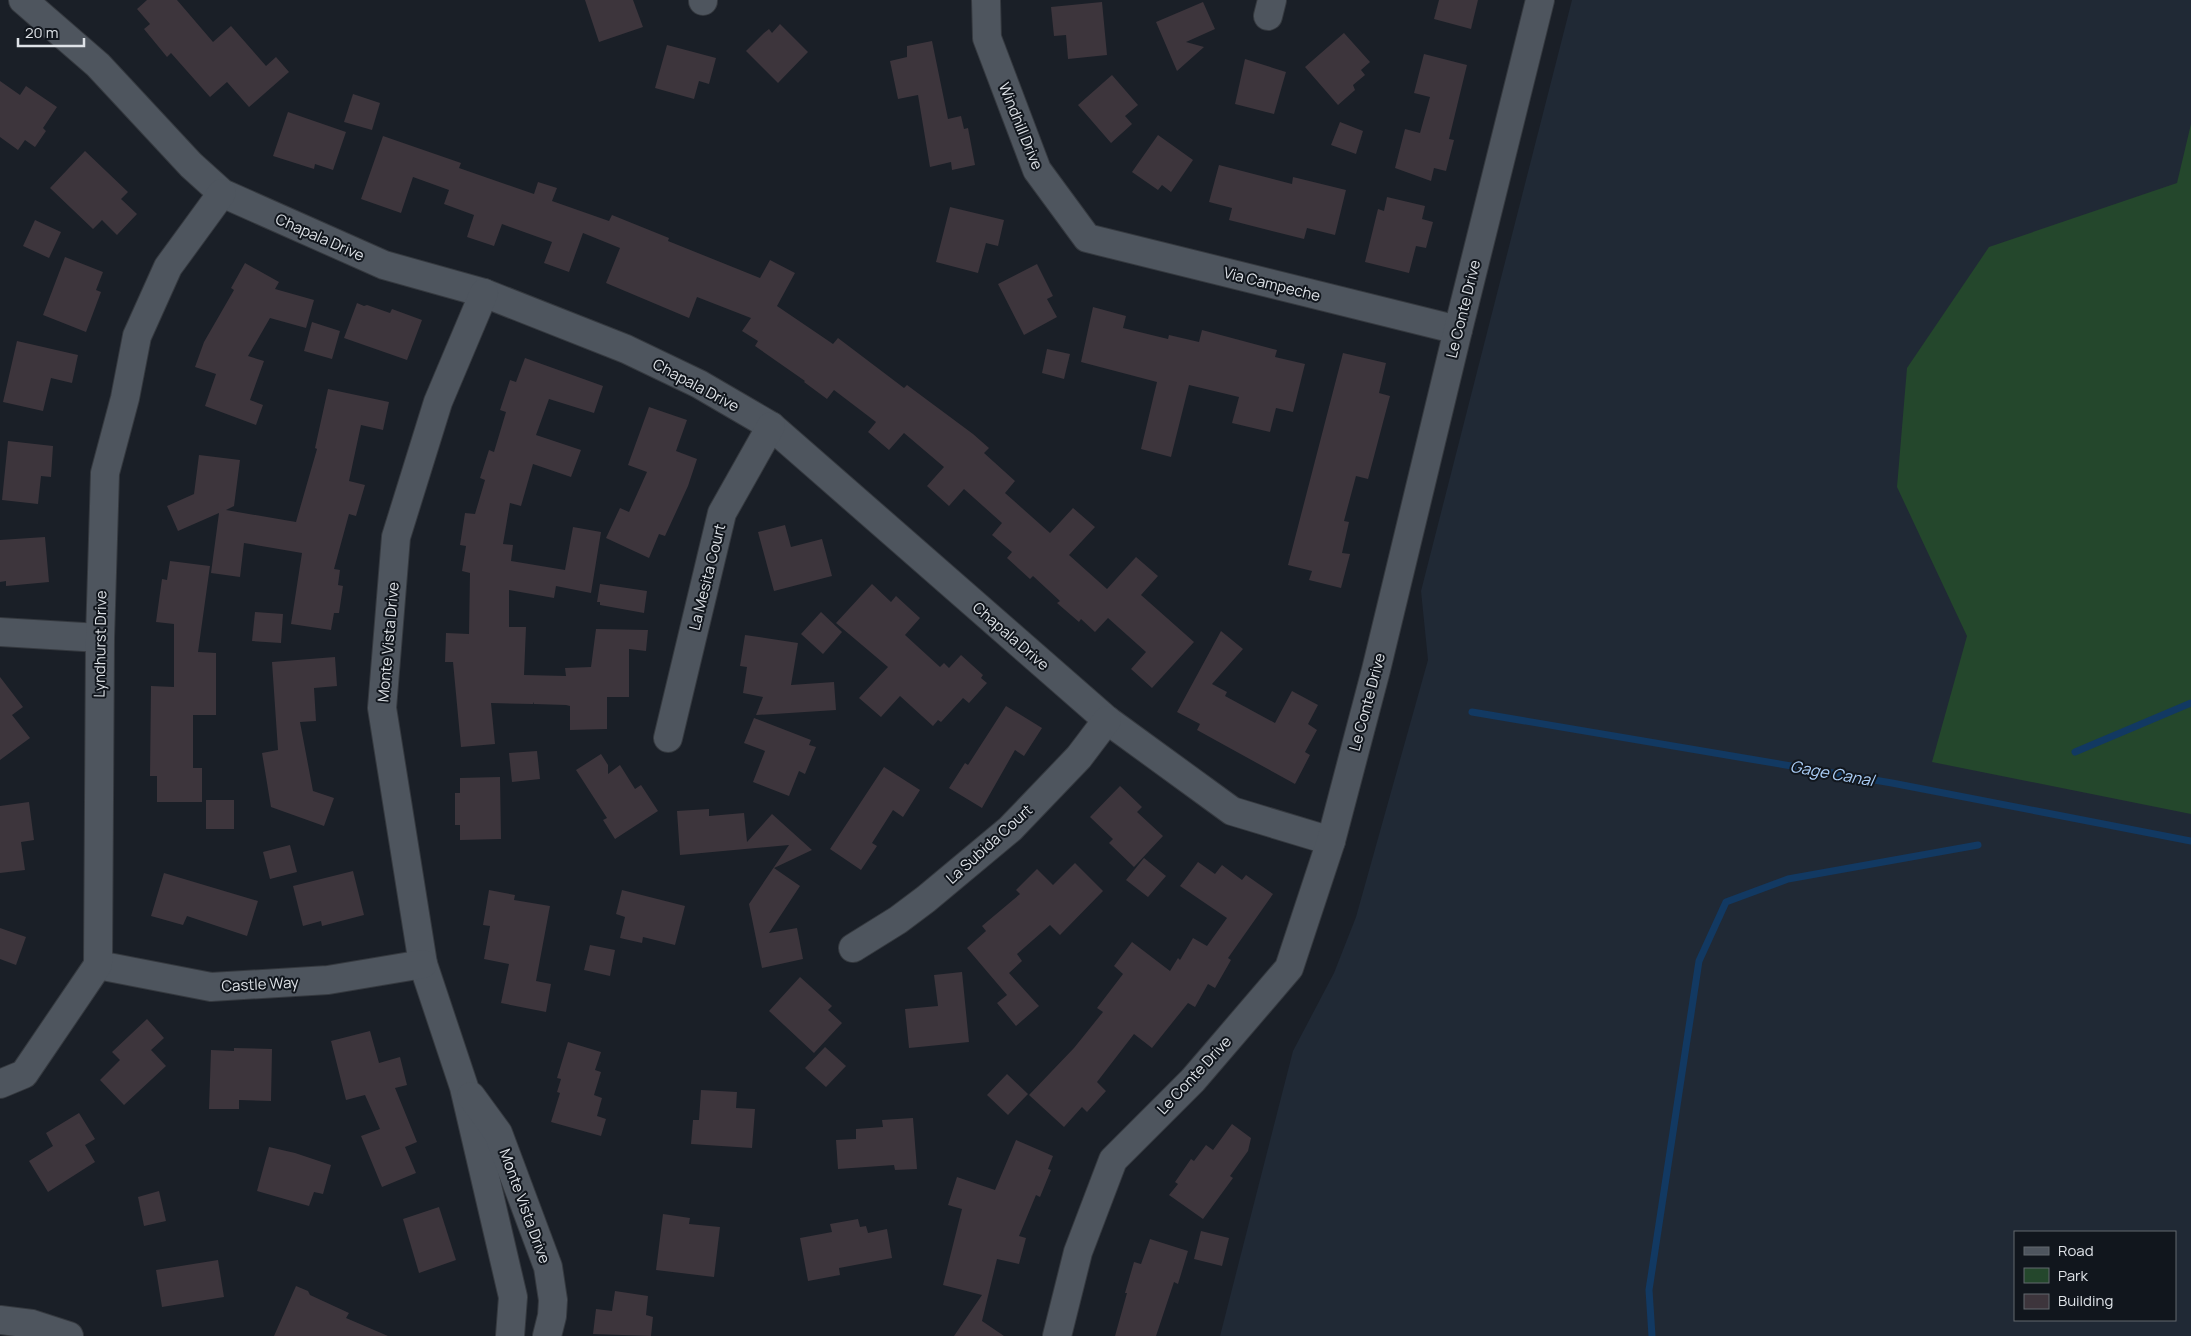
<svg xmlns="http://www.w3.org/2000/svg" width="2191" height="1336" viewBox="0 0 2191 1336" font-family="Manrope,sans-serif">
  <rect width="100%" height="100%" fill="#1a1f27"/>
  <path fill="#202935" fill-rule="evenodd" d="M 1572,0 L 2191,0 L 2191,1336 L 1220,1336 L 1293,1051 L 1334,973 L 1356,917 L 1428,660 L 1421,591 ZM 2015,1232 L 2175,1232 L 2175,1320 L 2015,1320 Z"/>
  <polygon fill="#24472c" points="2191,124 2191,814 1932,762 1967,636 1897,487 1907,368 1989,247 2177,183"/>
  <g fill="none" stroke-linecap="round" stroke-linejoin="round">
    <g stroke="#123962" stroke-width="7">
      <polyline points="1472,712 1892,783 2191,841"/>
      <polyline points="2075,752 2191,703"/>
      <polyline points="1652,1336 1649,1290 1699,961 1726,902 1788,879 1978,845"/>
    </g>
  </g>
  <g fill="#3d353c">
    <polygon points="147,0 177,0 213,42 231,26 266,66 276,57 289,72 249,107 227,82 210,97 171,53 167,57 144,29 150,24 137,9"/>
    <polygon points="585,0 633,0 643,27 599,42"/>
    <polygon points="1439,0 1478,0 1471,29 1434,19"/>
    <polygon points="1102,2 1107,55 1068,59 1066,35 1054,36 1051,7"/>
    <polygon points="1203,2 1215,29 1186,42 1204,47 1177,71 1156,22"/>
    <polygon points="780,24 808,52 778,83 746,51 764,33 769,29 772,33"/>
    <polygon points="1344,33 1370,62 1361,70 1365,75 1353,85 1355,90 1338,105 1305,67"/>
    <polygon points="932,41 948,119 961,116 964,129 968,128 975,165 952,170 951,162 930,167 918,95 898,99 890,61 907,57 907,46"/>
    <polygon points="667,45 716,58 709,84 699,81 694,99 655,88"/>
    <polygon points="1424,54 1467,65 1449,139 1454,140 1446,171 1434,168 1431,181 1395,168 1405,129 1420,133 1430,97 1414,93"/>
    <polygon points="1245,59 1286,72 1274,114 1235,104"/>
    <polygon points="1112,75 1138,105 1125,116 1132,124 1111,143 1078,105"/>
    <polygon points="0,81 20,95 26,86 57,107 43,128 46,131 35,147 25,140 18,150 0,137"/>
    <polygon points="353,94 380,103 372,130 344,122"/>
    <polygon points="288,112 346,132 333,170 315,164 314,169 273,156"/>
    <polygon points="1340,122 1363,131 1356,154 1331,145"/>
    <polygon points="1158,135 1193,160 1171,192 1162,185 1158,190 1132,172"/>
    <polygon points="383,136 461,163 459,168 534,194 538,182 557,188 552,201 609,221 612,215 669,238 668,241 760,278 770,260 795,273 777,306 833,344 838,338 904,388 907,385 973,434 989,448 984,453 1015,481 1005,493 1050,533 1073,508 1095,527 1069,555 1107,589 1136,557 1158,576 1141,595 1194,642 1152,688 1131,669 1146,652 1108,618 1095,632 1081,619 1079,622 1057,603 1060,601 1033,576 1030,579 1007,558 1012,552 992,535 1002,523 964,489 949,506 927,486 944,467 904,433 889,450 868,432 876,422 834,390 827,399 804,382 805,381 755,346 758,341 742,331 751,318 697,297 689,318 606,283 620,248 583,233 569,272 544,263 552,242 502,224 494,246 467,237 474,215 444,204 449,190 413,177 401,213 361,199"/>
    <polygon points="85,151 128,192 121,199 137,214 117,235 102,220 93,229 50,188"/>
    <polygon points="1219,165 1292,184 1293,177 1346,190 1335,235 1307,228 1304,239 1229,220 1232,208 1209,202"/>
    <polygon points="1387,197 1425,206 1422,219 1433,222 1426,248 1416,246 1409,273 1365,262 1378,209 1384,211"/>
    <polygon points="950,207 1004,220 998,246 986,243 978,273 936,262"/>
    <polygon points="35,220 61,232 49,258 23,246"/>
    <polygon points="65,257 103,272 96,290 101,292 86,332 43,315"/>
    <polygon points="245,263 279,282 275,289 314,300 306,328 270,318 248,356 264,361 250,400 263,405 256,425 205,406 216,374 195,367 204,342 234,290 231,288"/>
    <polygon points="1037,264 1053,296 1047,299 1057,317 1024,335 998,284"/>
    <polygon points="357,303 364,306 367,305 390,313 392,309 422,320 407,360 344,338"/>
    <polygon points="1093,307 1126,316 1123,328 1168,339 1169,335 1199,342 1202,330 1277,350 1275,357 1305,364 1293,412 1276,408 1270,432 1232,423 1239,397 1189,385 1171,457 1141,449 1157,382 1081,362"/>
    <polygon points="312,322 340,331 332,359 304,351"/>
    <polygon points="17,341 78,355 72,383 51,378 43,411 3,402"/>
    <polygon points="1047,349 1070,354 1064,379 1042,373"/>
    <polygon points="1343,353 1386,363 1379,393 1390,396 1368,479 1356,476 1344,521 1349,522 1342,553 1350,554 1341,588 1309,580 1312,571 1288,565"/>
    <polygon points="525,358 603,386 594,413 549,399 536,435 581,450 571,477 533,464 521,506 510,503 503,544 513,545 511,561 565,570 573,527 601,532 591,593 556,586 554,598 509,590 509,627 526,627 524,675 566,676 565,668 591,667 596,629 648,630 646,651 629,649 629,697 607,697 607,729 570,730 570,706 566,705 534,704 533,702 533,704 491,703 495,744 461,747 453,662 445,662 446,633 469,634 470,573 462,571 466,546 460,545 465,513 475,514 485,480 480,478 489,450 494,452 506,412 500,410 510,380 516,382"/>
    <polygon points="328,389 389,402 383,430 361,425 349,481 365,485 356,516 349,514 334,569 340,570 338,585 343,586 339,613 334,613 331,630 291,624 302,553 244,543 240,577 211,573 219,513 178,531 167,506 194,494 199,455 240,460 234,506 226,510 296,522 317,449 315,448"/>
    <polygon points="649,407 687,420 676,451 697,459 688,486 665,536 659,534 649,558 606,538 620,508 629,512 647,472 628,465"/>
    <polygon points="8,441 53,446 51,477 41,476 38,504 2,500"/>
    <polygon points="785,525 791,547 822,539 832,576 774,591 758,532"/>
    <polygon points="45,537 49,582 6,586 6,581 0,582 0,540"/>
    <polygon points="170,561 210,566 198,652 216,653 216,715 193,715 193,768 202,768 202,802 157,802 157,776 150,776 151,686 174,687 174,624 156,622 162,579 167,580"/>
    <polygon points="600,584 647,591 644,613 600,605 600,602 597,602"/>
    <polygon points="872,584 891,602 896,596 920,618 905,635 940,667 944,663 949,668 961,655 983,675 981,678 987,683 969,703 963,698 941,722 938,720 933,726 900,696 881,717 859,698 888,667 836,623"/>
    <polygon points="255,612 283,614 281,643 252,641"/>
    <polygon points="821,612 842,632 823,654 801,634"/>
    <polygon points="1221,631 1243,649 1212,684 1227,692 1225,696 1275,723 1292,691 1318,705 1308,724 1317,730 1305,752 1310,755 1295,784 1197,730 1200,724 1177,712"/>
    <polygon points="745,635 798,643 791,685 834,682 836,710 756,715 763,697 743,693 747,667 740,666"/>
    <polygon points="335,657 337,686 314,688 316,721 300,722 313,791 334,798 324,826 271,807 262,753 278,750 272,662"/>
    <polygon points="0,677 23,707 12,715 30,738 0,760"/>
    <polygon points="1006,706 1042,728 1024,756 1015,750 982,808 949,788 965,763 968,765"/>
    <polygon points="754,718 811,740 809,745 816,747 805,774 799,771 789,796 753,782 765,751 744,743"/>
    <polygon points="537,751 540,779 512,782 509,753"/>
    <polygon points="601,754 608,765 608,774 620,765 635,789 641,785 658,811 615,839 603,820 607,818 576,770"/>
    <polygon points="884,767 920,790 903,817 893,810 872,843 877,846 861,870 830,849"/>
    <polygon points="500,777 501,839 460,840 460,825 455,825 455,793 460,793 460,778"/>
    <polygon points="1120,786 1142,807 1137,812 1163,836 1134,867 1109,843 1113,839 1090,817"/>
    <rect x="206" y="800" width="28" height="29"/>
    <polygon points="29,802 34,840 21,842 25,870 0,873 0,806"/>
    <polygon points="709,809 709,816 744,813 747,842 772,814 812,850 774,868 800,886 769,933 797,928 803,959 762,968 749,904 789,845 680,855 677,811"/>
    <polygon points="290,845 297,872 270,879 263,852"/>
    <polygon points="1144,858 1166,876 1148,897 1126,880"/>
    <polygon points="1198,862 1215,874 1222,865 1242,880 1246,875 1273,894 1228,958 1231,960 1215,988 1208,984 1195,1007 1188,1003 1152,1048 1134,1034 1097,1082 1106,1091 1087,1112 1082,1107 1064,1127 1029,1095 1074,1048 1103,1012 1097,1008 1123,974 1114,966 1132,942 1170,971 1178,958 1180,960 1193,938 1207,946 1227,918 1180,886"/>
    <polygon points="1075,863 1103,891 1060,935 1050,925 1017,954 1022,961 1009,973 1039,1006 1016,1026 997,1003 1007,995 967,948 986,931 982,926 1020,894 1016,890 1037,869 1053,885"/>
    <polygon points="353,871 364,915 322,926 321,921 303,926 293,886"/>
    <polygon points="164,873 258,901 247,936 187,916 183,925 151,916"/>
    <polygon points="489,890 515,895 514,900 550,906 536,981 551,984 546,1012 501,1003 509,964 484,959 490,926 483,925"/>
    <polygon points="622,890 685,906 675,945 643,937 642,943 620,938 625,917 616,914"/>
    <polygon points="0,928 26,937 16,965 0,959"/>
    <polygon points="590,945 615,950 610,976 584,970"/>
    <polygon points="962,972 969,1042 909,1048 905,1009 938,1006 934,975"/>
    <polygon points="800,977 832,1006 828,1010 842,1023 814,1053 769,1011"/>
    <polygon points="147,1019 164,1038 151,1050 166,1066 124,1105 100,1080 120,1060 112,1052"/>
    <polygon points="370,1031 379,1063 400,1057 407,1085 395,1088 417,1142 405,1147 416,1173 382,1187 361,1136 380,1129 365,1095 346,1100 331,1041"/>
    <polygon points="568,1042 601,1052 595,1070 601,1072 594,1095 602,1098 597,1116 606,1119 601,1136 551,1122 560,1093 557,1092 561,1079 557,1078"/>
    <polygon points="825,1047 846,1066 826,1087 805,1068"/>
    <polygon points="234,1048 272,1049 271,1101 239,1100 239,1109 209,1109 211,1050 234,1051"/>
    <polygon points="1007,1074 1028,1094 1008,1115 987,1095"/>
    <polygon points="701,1090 737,1092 736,1108 755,1109 752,1148 691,1144 693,1120 699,1120"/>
    <polygon points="79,1113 95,1139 85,1145 95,1162 48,1192 29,1161 53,1146 46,1133"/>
    <polygon points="913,1118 917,1169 895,1170 894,1165 838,1169 836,1140 856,1139 856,1129 883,1127 882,1120"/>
    <polygon points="1232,1124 1251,1138 1248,1151 1230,1176 1233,1178 1203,1219 1169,1195 1178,1184 1175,1182 1191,1159 1194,1161 1206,1145 1213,1150"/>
    <polygon points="1016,1140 1053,1156 1048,1169 1051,1170 1040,1197 1036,1195 1019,1236 1026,1238 1019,1264 997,1259 982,1321 1004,1336 954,1336 982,1295 943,1285 962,1209 948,1205 957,1177 995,1190"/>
    <polygon points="269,1147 295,1153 331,1165 323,1194 314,1192 309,1206 257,1191"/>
    <polygon points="159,1191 166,1221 144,1226 138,1197"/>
    <polygon points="439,1207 456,1260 419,1273 403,1219"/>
    <polygon points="663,1214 690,1218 689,1224 720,1227 714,1277 656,1270"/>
    <polygon points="858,1219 860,1227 866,1226 868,1233 887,1229 892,1258 839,1268 840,1275 808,1281 800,1238 832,1232 830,1224"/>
    <polygon points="1201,1231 1229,1238 1222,1266 1194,1259"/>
    <polygon points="1150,1239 1188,1251 1178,1284 1174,1282 1156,1336 1115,1336 1127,1293 1125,1293 1134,1262 1141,1264"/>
    <polygon points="218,1260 224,1297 162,1307 156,1270"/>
    <polygon points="296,1286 308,1291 310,1295 349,1313 346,1318 388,1336 274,1336"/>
    <polygon points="615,1291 648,1296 646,1315 653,1317 651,1336 593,1334 596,1309 612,1311"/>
  </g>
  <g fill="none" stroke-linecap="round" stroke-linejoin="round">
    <defs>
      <g id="minor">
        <polyline points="23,0 98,65 191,165 222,193 384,265 484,293 626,349 699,384 771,426 1107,720 1232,811 1331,841"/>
        <polyline points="986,0 987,38 1037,170 1087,238 1458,330"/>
        <polyline points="703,1 703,0"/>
        <polyline points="1268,16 1272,0"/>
        <polyline points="484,293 438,402 396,537 382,708 423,964 464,1087 513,1297 510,1336"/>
        <polyline points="0,632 100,638"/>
        <polyline points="668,738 722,513 771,426"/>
        <polyline points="853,948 898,920 926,899 1010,829 1079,757 1107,720"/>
        <polyline points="98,965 211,987 328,980 423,964"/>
        <polyline points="0,1084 24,1074 98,965 100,638 105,473 125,398 137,336 168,267 222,193"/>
        <polyline points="471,1096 498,1133 548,1267 553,1300 552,1316 547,1336"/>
        <polyline points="0,1320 32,1324 69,1336"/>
        <polyline points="1057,1336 1078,1252 1113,1160 1193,1080 1289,968 1331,841 1376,670 1458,330 1540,0"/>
      </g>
    </defs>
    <use href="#minor" stroke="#35393f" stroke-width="30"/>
    <use href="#minor" stroke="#4e555e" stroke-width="28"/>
  </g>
  <g text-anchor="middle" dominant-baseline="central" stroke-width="4" stroke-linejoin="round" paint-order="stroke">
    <g font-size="15" fill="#dee2e7" stroke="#11161d">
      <text transform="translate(1021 126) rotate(68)">Windhill Drive</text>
      <text transform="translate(320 237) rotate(24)">Chapala Drive</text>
      <text transform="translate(1272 284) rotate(14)">Via Campeche</text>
      <text transform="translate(1463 309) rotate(-76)">Le Conte Drive</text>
      <text transform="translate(696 385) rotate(28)">Chapala Drive</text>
      <text transform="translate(707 577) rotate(-76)">La Mesita Court</text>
      <text transform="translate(1011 636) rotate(41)">Chapala Drive</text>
      <text transform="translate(388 642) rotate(-85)">Monte Vista Drive</text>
      <text transform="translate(100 644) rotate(-89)">Lyndhurst Drive</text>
      <text transform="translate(1367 702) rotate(-75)">Le Conte Drive</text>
      <text transform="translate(989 844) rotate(-42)">La Subida Court</text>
      <text transform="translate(260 984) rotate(-3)">Castle Way</text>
      <text transform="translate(1194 1075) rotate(-47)">Le Conte Drive</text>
      <text transform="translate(525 1206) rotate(70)">Monte Vista Drive</text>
    </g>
    <g font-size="16" font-style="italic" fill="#accff8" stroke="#11161d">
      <text transform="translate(1832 773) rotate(10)">Gage Canal</text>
    </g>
  </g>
  <rect x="2014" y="1231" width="162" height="90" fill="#11161d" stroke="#63686e"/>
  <rect x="2024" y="1247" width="25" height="8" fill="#4e555e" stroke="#63686e"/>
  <text x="2058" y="1256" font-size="15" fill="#dee2e7">Road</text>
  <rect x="2024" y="1268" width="25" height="15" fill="#24472c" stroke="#63686e"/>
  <text x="2058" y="1281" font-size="15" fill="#dee2e7">Park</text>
  <rect x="2024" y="1294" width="25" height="15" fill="#3d353c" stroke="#63686e"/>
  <text x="2058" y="1306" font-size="15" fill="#dee2e7">Building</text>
  <path d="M18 38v8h66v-8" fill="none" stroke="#dee2e7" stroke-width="2.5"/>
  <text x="25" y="38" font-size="15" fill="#dee2e7" stroke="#11161d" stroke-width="4" paint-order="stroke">20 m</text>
</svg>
